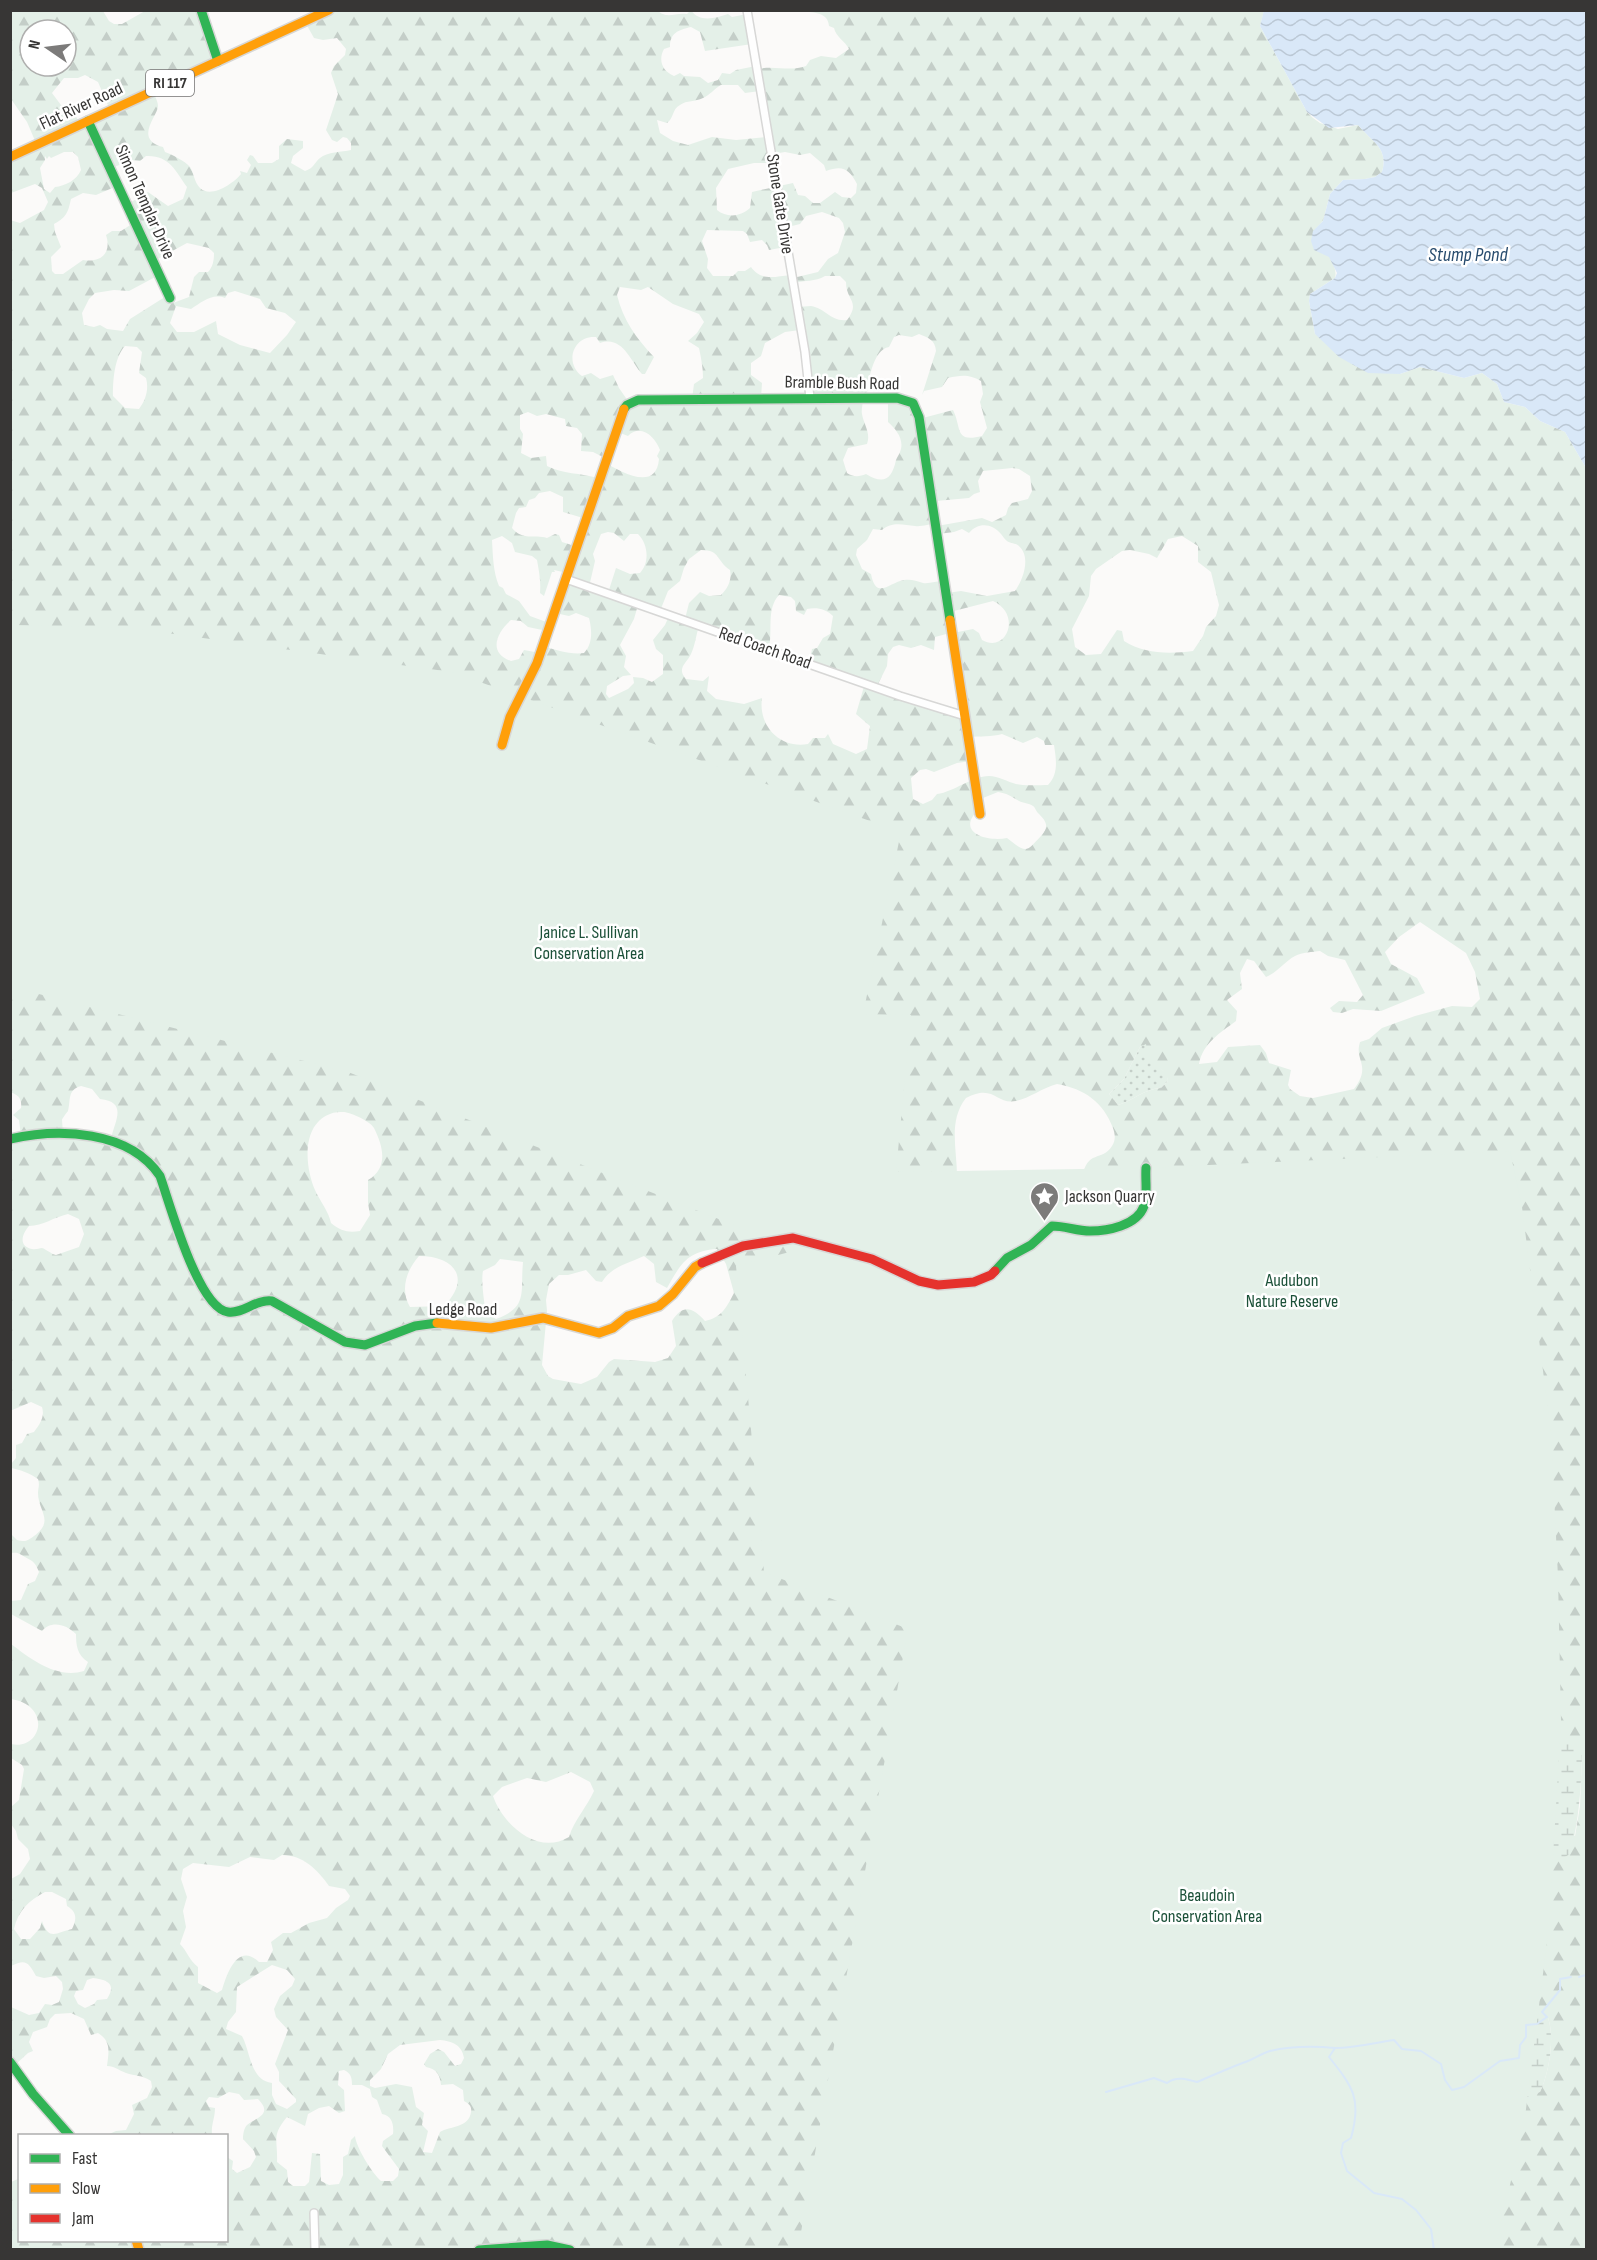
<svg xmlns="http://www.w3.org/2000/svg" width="1597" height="2260" viewBox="0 0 1597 2260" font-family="'Sofia Sans Condensed',sans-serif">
  <defs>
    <pattern id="grass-dots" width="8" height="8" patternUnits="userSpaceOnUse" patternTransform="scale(1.5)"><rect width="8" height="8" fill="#e4f0e8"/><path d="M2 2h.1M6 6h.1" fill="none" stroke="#c4cec8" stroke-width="1.8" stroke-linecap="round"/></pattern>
    <pattern id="forest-firs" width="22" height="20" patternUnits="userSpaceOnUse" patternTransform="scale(1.5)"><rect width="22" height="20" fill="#e4f0e8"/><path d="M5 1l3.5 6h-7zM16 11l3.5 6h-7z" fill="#c4cec8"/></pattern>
    <pattern id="wetland-marsh" width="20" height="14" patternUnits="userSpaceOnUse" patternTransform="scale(1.5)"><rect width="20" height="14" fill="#e4f0e8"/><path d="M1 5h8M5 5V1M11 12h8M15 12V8" fill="none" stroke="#c4cec8"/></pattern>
    <pattern id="water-waves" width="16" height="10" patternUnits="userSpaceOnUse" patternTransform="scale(1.5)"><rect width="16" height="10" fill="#d9e8f8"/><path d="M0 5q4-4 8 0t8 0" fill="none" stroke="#bbc8d5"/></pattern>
  </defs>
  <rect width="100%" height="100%" fill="#fbfaf9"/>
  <path fill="url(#grass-dots)" d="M 1146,1043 L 1155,1063 L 1167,1074 L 1168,1081 L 1161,1088 C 1144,1089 1134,1100 1118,1105 L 1109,1094 L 1124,1079 L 1140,1047 Z"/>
  <path fill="url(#forest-firs)" fill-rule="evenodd" d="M 657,10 C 667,20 675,12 687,14 L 691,10 C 699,23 716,18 728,14 L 732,17 L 747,14 L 752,44 L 705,51 L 700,32 L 691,27 C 678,30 670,33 670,47 L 664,49 C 658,60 662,71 674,76 L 680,73 L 684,76 L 700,77 L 708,83 L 718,80 L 722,73 L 730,74 L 736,70 L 756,66 L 757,69 C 776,65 789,72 806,66 L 810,60 L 821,56 L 836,58 L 849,49 C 845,41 836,37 834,28 L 829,26 C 828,12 814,13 804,11 L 1264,11 L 1260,26 L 1307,112 L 1313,118 L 1320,123 L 1338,129 L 1358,125 C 1372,142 1389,148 1382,172 L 1375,177 L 1365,179 L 1343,180 L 1330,194 L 1323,221 L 1313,232 C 1320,243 1339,264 1335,278 L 1310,294 L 1309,301 L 1315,334 L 1400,374 L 1420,367 L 1464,378 L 1482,373 L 1497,384 L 1504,402 L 1525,407 L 1540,421 L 1565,432 L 1586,468 L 1586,2249 L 11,2249 L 11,2182 L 18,2179 L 20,2240 L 226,2240 L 227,2157 L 233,2161 L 232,2169 L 237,2173 L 250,2167 L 256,2157 L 254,2151 L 243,2139 C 243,2134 244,2128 247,2125 C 255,2118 274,2115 258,2099 L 244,2100 L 239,2094 L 229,2092 L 218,2098 L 209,2097 L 206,2101 L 209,2107 L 215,2108 C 215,2118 211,2125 212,2134 L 210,2135 L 107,2135 L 116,2131 L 126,2130 L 134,2114 L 132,2105 L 147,2098 L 152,2087 L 151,2081 C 142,2075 135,2076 126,2073 C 118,2070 115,2066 107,2066 C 109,2051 111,2041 98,2033 L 91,2035 L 84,2019 L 71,2013 L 55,2014 L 50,2019 L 47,2027 L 33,2032 L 29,2042 L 33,2051 L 28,2053 L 15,2065 L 11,2063 L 11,2007 L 29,2015 L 39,2013 L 45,2004 L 52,2005 L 59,2002 L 63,1989 L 62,1982 L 56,1976 L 44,1978 L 36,1976 C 29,1963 26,1958 11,1966 L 11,1879 L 20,1874 L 30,1859 L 28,1849 L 18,1839 L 16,1831 L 11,1824 L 11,1807 L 19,1800 L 24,1769 L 22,1765 L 11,1758 L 11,1744 C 41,1751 53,1706 11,1699 L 11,1644 C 32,1660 57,1679 84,1671 L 88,1662 C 77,1655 76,1645 76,1634 C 66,1624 51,1620 42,1631 L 11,1614 L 11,1601 L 21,1600 L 28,1584 L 35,1581 L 39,1572 C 35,1562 34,1562 25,1557 C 19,1554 19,1552 11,1553 L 10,1533 L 17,1540 C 26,1542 27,1541 34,1536 C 55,1521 38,1511 38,1493 C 38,1488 40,1485 38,1479 C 31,1474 19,1469 10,1468 L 11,1464 L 16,1458 L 16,1445 L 22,1443 L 27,1434 L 34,1432 C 40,1424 45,1417 42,1407 L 31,1402 L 10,1411 L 10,1138 L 21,1136 L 19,1120 L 13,1115 L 21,1108 C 22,1099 19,1095 10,1092 L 10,220 L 20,223 L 44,210 L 48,202 L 42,188 L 35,184 L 11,193 L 11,156 L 36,143 L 27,122 L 11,99 L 11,11 L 103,11 L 109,21 L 114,24 L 122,24 L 145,11 L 201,11 L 216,58 L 153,92 C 155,97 158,101 158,106 C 158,116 133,139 163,147 L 165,152 C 173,155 185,161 190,167 C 194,173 194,182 200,188 C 211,199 234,183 241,174 L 240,171 L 247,173 L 251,165 L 247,160 L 250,155 L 253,156 L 258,163 L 272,163 L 279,159 L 279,146 L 287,139 L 303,141 L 303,148 L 293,156 L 291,163 L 305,171 C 314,168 314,163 320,158 C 327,152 342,152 351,150 L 351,143 L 347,138 L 343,137 L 337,142 L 332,140 L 326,130 L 338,94 L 331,73 L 334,66 L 345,55 L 346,49 L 337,38 L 323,40 L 314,38 L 305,22 L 324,11 ZM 30,30 L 66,30 L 66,66 L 30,66 ZM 85,75 L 98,82 L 110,110 L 80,124 L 72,109 L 61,105 L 52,93 L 64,78 L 78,78 ZM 721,85 L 738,85 L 745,93 L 760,91 L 767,137 L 736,140 L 712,137 L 688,145 L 673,141 L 660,133 L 657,120 L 667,123 C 674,118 672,109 680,105 C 687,100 695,102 703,98 C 710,95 714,89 721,85 ZM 64,152 L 73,152 L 78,157 L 81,170 C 77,180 65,186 55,187 L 50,193 L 44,189 L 40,168 L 45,160 L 45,156 L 47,159 L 49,156 L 51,158 ZM 785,152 L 800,155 L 810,153 L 824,165 L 826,171 C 843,165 849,169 857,184 L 856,193 L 851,198 L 842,197 L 835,192 L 820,203 L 813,203 L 805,196 L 798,195 L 793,183 L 752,192 L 750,208 C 740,217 727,218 717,210 L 716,188 L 728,169 L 754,163 L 772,163 L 773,154 ZM 146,156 C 169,155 175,170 187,187 L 183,199 L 168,206 L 148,192 L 128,204 L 135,222 L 121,231 L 112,231 L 106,235 C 112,253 101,263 83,260 L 63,274 L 55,274 L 52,271 L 51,257 L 61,247 L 55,232 L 54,224 C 67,217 68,212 71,199 L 83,193 L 96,195 L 117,186 L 112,168 L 131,160 L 140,161 ZM 822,212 L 839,218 L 843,223 L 845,232 L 838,253 L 828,259 L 818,272 L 793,278 L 790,275 C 774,277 761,281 751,267 L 745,271 L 738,271 L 733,276 L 713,276 L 707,268 L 708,259 L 702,241 L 707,230 L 743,231 L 747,234 L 750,242 L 762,240 L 767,245 L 769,250 L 785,247 L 784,228 L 800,224 L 806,216 ZM 187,243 L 209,248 L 214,253 C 214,260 213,267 208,272 L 199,272 L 194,277 L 189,297 L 173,303 L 168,295 L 130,319 L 123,331 L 107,329 L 100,325 L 94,327 L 84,325 L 82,313 L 89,299 L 95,293 L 114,290 L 129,291 L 159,275 L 154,261 ZM 825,276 L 840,276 L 846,282 C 846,301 861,301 847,320 C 831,322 825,308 811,306 C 807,306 801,307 797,307 L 794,283 C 805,280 815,282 825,276 ZM 620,287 L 641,290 L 648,287 L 673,304 L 699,314 L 704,322 L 697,333 L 688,341 L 699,348 C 701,358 703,367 703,378 L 694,384 L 692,399 L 628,401 L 619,388 L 613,375 L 600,379 L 591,373 L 582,376 C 564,363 573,335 596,337 L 600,343 C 622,335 630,360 642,374 L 645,374 L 654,357 C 636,338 623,320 617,295 ZM 235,291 L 260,299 L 266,308 L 285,313 L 296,322 L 287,335 L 270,353 L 240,345 L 218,334 L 216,321 L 194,332 L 177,332 L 170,323 L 176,306 L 191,309 C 202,302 212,293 225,298 L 228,293 ZM 800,330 L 809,398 L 761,398 L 762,383 L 751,375 L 751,363 L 761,356 L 765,343 L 785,332 ZM 919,334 C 929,338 935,340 936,351 L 922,395 L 924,391 L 942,387 L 948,378 C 961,375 969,374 981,381 L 983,394 L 980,402 L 987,428 L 982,436 C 954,443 962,428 953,410 L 919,419 L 911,401 L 888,398 L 888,422 C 896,429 905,440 900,452 C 899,455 897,457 896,460 C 892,479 884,485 866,474 C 859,477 853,477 847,473 L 843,460 L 848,448 L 867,444 C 871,433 864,425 862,414 C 861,410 863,404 863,399 L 867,397 C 867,384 873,349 889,347 L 894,337 L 899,335 L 912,337 ZM 125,346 L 137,347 L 142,352 L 139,373 L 146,378 C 149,389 146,400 139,409 L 125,408 L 113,396 C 113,381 114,358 125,346 ZM 528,412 L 537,416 L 546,414 L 565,419 L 566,426 L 577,428 L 582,434 L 581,451 L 593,452 L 605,458 L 615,431 L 628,436 C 641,423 655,437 660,450 L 657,456 L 659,459 C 656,493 620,471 604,462 L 598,478 C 581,473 562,474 547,466 L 546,456 L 531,458 L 521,453 L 523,434 L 520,429 L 520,415 ZM 1012,468 L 1019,469 L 1030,476 L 1032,491 L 1028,499 L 1012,503 L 1008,508 L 1006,515 L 992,522 L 982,518 L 937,526 L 938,534 L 954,532 L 962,529 L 969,533 C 978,522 992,523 1001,534 C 1003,536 1004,539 1007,541 C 1008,542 1015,544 1016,544 C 1033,554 1023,580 1015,591 L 987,596 L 961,591 L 947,593 L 943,581 C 937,581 929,584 923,583 C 916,581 912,579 904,580 C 890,582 876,601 871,574 L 862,569 L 856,555 L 857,549 L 867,540 L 873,529 L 882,530 C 892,521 904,525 915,526 C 921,527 930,524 935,523 L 936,501 L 969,498 L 974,494 L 980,492 L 978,481 L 983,471 ZM 550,491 L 563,497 L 563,512 L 583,518 L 575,546 L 562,542 L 559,535 L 555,534 L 547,538 C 534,534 523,541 512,528 L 516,513 L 519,508 L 526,507 L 529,500 L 535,498 L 539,493 ZM 608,532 L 614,533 L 624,541 L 630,534 L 638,534 C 648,544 650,562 640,573 L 630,574 L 616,568 L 608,593 L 589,587 L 595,561 L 593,554 L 601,534 ZM 502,536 L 512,543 L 515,552 L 532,556 L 537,560 C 539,571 541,581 540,593 L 544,596 L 552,572 L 555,572 L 554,570 L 567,573 L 555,613 L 569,616 L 576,613 L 589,618 C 592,630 593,644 584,653 C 571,655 556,650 542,646 L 540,653 L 524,650 L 519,659 L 511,661 C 488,653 496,633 511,620 L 521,621 L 528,627 L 547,631 L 549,623 L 530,616 L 519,601 L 506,594 L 503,588 L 499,586 C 493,571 493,557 492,540 ZM 1182,536 L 1198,546 L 1198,562 L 1211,572 L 1219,605 L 1216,616 L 1206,627 L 1203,636 L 1193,651 C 1169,654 1144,654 1124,641 L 1122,631 L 1117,630 L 1101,654 L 1086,655 L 1075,647 L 1072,629 L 1089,596 L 1091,576 L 1096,569 L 1122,551 L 1130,550 L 1149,554 L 1157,558 L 1168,539 ZM 701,550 C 721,550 716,561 730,570 C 732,580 728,588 721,595 L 709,596 L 700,592 L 689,603 L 685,619 L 669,616 L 665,625 L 653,640 L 656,649 L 663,655 L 663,674 L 652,682 L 643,678 L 633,677 L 634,683 L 628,689 L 609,698 L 606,694 L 607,686 L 623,676 L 631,675 L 624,667 L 626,656 L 620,645 L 634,619 L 638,605 L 660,611 L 668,591 L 680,581 L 684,568 L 689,559 ZM 779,595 L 791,597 L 795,601 L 796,611 L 804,615 L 807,609 C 817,607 826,609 833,616 L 830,634 L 823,638 L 817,648 L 812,649 L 809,663 L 865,683 L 856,714 L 870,726 L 867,749 L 856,754 L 833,744 L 828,734 L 825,738 L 813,738 L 808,744 C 780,749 758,726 762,698 L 744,704 L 716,699 L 707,691 L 709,676 L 703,681 L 686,679 C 676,668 687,663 691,654 C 695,646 696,635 699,626 L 769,648 C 773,631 766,609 779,595 ZM 993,601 C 1022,614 1007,654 982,640 L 979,633 L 973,629 L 953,633 L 962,714 L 877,686 L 887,666 L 888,654 L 893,647 L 899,645 L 911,648 L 921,645 L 934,650 L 935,637 L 950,633 L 950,612 ZM 1002,734 L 1023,743 L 1037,737 L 1044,741 L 1045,745 L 1054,745 C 1056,759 1059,774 1048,785 C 1040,785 1023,786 1016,784 C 1008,782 998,776 989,776 C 972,776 954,792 937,794 L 932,800 L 923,804 L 913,799 L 911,778 L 920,770 L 926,769 L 934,772 L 957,763 L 971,761 L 969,737 C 980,736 992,737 1002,734 ZM 998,792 C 1009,794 1010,796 1019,801 C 1023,803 1029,803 1033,806 C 1035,807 1036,811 1038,813 C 1046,821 1050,826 1041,836 C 1026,852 1027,854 1007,838 C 988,842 955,833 978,810 L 978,800 ZM 1420,922 L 1466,953 L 1475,972 L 1480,999 L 1472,1007 L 1452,1006 L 1415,1016 L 1382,1028 L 1369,1039 L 1360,1042 C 1354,1061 1372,1065 1354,1089 L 1313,1098 L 1300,1096 L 1290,1089 L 1288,1085 L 1291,1070 L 1269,1063 L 1266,1053 L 1260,1045 L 1228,1047 L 1217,1062 L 1199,1064 C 1203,1043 1220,1033 1236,1021 L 1237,1011 L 1227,1000 L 1242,989 L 1240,973 L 1247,959 L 1254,961 L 1266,977 C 1278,972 1284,962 1295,956 C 1302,952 1313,952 1320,951 L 1328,956 L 1345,960 L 1363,995 L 1357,1002 L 1339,1001 L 1330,1008 L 1333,1012 L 1342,1013 L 1353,1009 L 1381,1011 L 1425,993 L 1417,978 L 1391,964 L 1385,952 L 1399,937 ZM 1146,1044 C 1147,1049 1146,1055 1149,1059 C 1155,1068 1166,1067 1168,1081 L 1161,1088 C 1144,1089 1134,1100 1118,1105 L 1109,1094 L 1124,1079 L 1140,1047 ZM 1057,1084 C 1085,1089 1103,1102 1113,1128 C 1115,1134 1116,1140 1112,1146 C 1102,1162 1087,1149 1082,1178 L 957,1176 C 957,1149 948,1121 966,1098 C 994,1083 996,1105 1016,1101 C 1030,1098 1042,1088 1057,1084 ZM 81,1086 L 92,1089 L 100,1099 C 127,1102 116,1119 111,1138 L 63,1133 L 62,1120 C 62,1119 67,1112 68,1111 C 71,1100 67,1090 81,1086 ZM 344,1112 C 352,1113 370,1121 374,1128 C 383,1146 389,1168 368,1180 L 368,1203 L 370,1215 L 360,1231 C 348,1233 341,1231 331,1223 C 329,1212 320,1201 315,1190 C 305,1167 301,1125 330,1114 C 334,1112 340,1112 344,1112 ZM 68,1214 L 79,1219 L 84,1234 L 79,1247 L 56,1255 C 51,1254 46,1249 42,1248 C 39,1248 36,1250 32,1249 C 18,1246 22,1234 29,1226 C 43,1226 54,1217 68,1214 ZM 717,1249 L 726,1264 L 734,1293 C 727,1307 721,1318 705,1321 C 692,1307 683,1304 672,1321 L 676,1346 L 668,1358 L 655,1362 L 614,1359 L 609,1362 L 597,1377 L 581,1384 L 553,1379 L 548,1376 L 542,1365 L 547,1311 L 546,1300 L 549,1284 L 559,1275 L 568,1275 L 586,1270 L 596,1281 L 602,1282 C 612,1266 627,1264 644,1256 L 654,1264 L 656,1282 L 667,1288 C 681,1263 688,1251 717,1249 ZM 419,1256 C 454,1256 472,1278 444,1306 L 410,1307 C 400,1290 406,1271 419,1256 ZM 500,1259 L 523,1262 C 520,1292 529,1307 496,1319 L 486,1313 C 484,1302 481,1281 483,1271 L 495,1265 ZM 1582,1755 L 1580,1806 L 1575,1836 L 1546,1828 ZM 571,1772 L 590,1782 L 594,1791 C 587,1807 574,1820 569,1837 C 538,1856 503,1825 493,1796 L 502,1787 L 527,1778 L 546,1782 ZM 282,1855 C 303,1855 318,1870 329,1886 L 345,1889 L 350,1896 L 348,1900 L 336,1908 L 327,1918 L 309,1923 L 291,1933 L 283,1933 L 271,1942 L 273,1950 L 267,1962 L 259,1962 C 238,1942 227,1973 222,1990 L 217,1993 L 198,1983 L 198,1967 C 189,1960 187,1951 180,1944 L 186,1927 L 183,1911 L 187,1897 L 181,1879 L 183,1869 L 193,1863 L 229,1867 L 250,1857 L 274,1860 ZM 45,1892 L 52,1892 L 66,1899 L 67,1906 C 77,1912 77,1919 72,1929 C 57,1932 49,1942 42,1921 L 40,1928 L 30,1939 L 21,1939 L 14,1929 C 18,1911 29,1900 45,1892 ZM 272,1965 L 287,1970 L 295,1979 L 292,1986 L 280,1996 L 274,2009 L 276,2017 L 288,2030 L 275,2064 L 279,2072 L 279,2081 L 296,2099 L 296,2102 L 287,2109 L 276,2104 L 272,2095 L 272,2083 C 250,2080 251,2053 242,2036 L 226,2029 L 228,2022 L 236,2012 L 237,1987 ZM 93,1978 C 107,1980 117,1983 107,1999 L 97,2000 L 94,2004 L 85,2008 L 78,2004 L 74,1996 L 76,1991 L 83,1990 L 87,1980 ZM 1548,2018 C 1555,2037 1549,2074 1540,2092 ZM 440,2040 C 452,2041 462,2045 464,2058 L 461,2064 L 455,2066 L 444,2052 L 438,2049 L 430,2054 L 424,2064 L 426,2067 C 437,2069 440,2075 441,2085 L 453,2084 L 463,2090 L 464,2101 C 469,2104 472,2106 471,2112 C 469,2128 450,2126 440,2132 L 432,2153 L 423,2152 L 428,2131 L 422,2125 L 424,2113 L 416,2107 L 412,2087 L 396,2084 L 375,2088 L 370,2086 L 370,2080 L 381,2069 L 388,2054 L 400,2045 ZM 344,2070 C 351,2073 352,2078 352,2085 L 362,2085 L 370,2089 L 372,2097 L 377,2100 L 382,2114 C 392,2116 394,2124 393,2134 L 383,2141 L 382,2146 L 399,2169 L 398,2176 L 393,2181 L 381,2181 C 372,2173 356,2147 355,2136 L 351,2140 L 348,2154 L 343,2157 L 343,2175 L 339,2184 L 329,2185 L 321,2181 L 320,2154 L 312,2153 L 309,2182 L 305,2186 L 293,2186 L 288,2182 L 287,2170 L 277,2162 C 278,2140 271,2136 287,2117 L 305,2126 L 308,2114 L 319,2108 L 329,2106 L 339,2113 L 345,2111 L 344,2090 L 338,2085 L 339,2071 Z"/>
  <g fill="url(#wetland-marsh)">
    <path d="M 1553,1738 L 1575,1746 L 1582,1755 C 1581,1789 1579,1821 1570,1854 L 1563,1858 L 1555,1854 L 1551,1846 Z"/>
    <path d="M 1548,2018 C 1555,2037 1549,2074 1540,2092 L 1525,2098 L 1532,2019 Z"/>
  </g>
  <polygon fill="#e4f0e8" points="10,625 130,628 452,672 901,832 863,1014 911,1015 896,1172 1146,1168 1510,1151 1522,1207 1551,1433 1558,1577 1561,1721 1549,1926 1524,2125 1495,2249 798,2249 908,1629 764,1572 736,1266 797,1250 348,1072 11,987"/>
  <path fill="url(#water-waves)" d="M 1264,10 L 1586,11 L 1586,468 L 1565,432 L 1540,421 L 1525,407 L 1504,402 L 1497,384 L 1482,373 L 1464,378 L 1420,367 L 1400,374 L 1368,373 L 1339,357 L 1315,334 L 1309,301 L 1310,294 L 1335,278 L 1337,273 L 1329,257 L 1314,250 L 1311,241 L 1313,231 L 1323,221 L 1330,194 L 1343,180 L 1365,179 L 1375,177 L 1382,172 C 1389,148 1372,142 1358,125 L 1329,128 L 1307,112 L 1260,26 Z"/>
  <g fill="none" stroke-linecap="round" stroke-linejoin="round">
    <g stroke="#d9e8f8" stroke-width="2">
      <polyline points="1579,1977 1586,1975"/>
      <path d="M 1106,2092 L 1154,2078 L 1167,2083 C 1176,2076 1187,2079 1197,2082 C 1214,2075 1231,2067 1248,2061 C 1256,2058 1262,2053 1270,2051 C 1292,2046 1313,2046 1335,2048"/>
      <path d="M 1434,2250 L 1431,2229 L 1416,2210 L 1402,2199 L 1374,2193 L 1347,2171 L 1341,2153 L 1343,2143 L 1351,2138 C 1362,2099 1353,2087 1329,2057 L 1335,2048 C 1356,2048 1373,2043 1394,2040 L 1402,2049 L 1421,2051 L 1441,2064 L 1445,2080 L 1452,2090 L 1464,2087 L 1500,2061 L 1519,2058 L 1520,2045 L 1526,2037 L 1526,2025 L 1537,2024 L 1547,2017 L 1542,2012 L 1560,1990 L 1560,1979 L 1571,1977"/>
    </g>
    <defs>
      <g id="street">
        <polyline points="747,10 805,352 810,398"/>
        <polyline points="566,579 900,696 965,716"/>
        <polyline points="314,2213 315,2250"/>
      </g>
      <g id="fast">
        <polyline points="201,10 218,61"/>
        <polyline points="88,121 170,298"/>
        <polyline points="624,409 627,405 638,400 897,398 913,403 919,417 950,620"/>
        <path d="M 10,1139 C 59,1128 129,1130 160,1176 C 170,1204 198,1308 228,1312 C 244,1314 255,1299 272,1301 L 345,1342 L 365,1345 L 415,1326 L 437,1323"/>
        <path d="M 995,1271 L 1007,1258 L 1031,1245 L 1052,1226 C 1065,1226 1077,1231 1090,1231 C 1107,1231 1137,1226 1144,1206 C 1148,1196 1145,1179 1146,1168"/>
        <polyline points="10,2062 33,2094 70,2136"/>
        <polyline points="479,2250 547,2245 570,2250"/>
      </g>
      <g id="slow">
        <polyline points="10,157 329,10"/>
        <polyline points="950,620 980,814"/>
        <polyline points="502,745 510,717 537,663 624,409"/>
        <polyline points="437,1323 491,1328 543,1318 599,1333 613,1328 628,1316 659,1306 673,1294 695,1267 702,1263"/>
        <polyline points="136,2240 139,2250"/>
      </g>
      <polyline id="jam" points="702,1263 743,1246 793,1238 872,1259 919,1281 938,1285 974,1282 991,1275 995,1271"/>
    </defs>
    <use href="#street" stroke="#d7d7d6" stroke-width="10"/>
    <use href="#fast" stroke="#d7d7d6" stroke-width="12"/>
    <use href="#slow" stroke="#d7d7d6" stroke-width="12"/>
    <use href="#jam" stroke="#d7d7d6" stroke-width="12"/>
    <use href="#street" stroke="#fefefe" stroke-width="7"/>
    <use href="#fast" stroke="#30b455" stroke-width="9"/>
    <use href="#slow" stroke="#ff9f0a" stroke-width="9"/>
    <use href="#jam" stroke="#e5322d" stroke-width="9"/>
  </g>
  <defs>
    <symbol id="sight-pin" viewBox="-11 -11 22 30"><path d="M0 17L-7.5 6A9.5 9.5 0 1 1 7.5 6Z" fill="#7c7b7a" stroke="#fff"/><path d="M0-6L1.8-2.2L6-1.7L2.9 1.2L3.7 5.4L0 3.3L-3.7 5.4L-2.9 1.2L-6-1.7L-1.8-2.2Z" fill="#fff"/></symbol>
  </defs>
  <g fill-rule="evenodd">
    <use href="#sight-pin" x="1028" y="1180" width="33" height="45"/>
  </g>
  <g text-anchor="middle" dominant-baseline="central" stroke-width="5" stroke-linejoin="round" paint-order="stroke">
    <rect fill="#fff" stroke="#737272" stroke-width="1.5" x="146" y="70" width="48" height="26" rx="4.5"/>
    <g font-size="16" font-weight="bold" fill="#373635">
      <text x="170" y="83">RI 117</text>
    </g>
    <g font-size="18" fill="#373635" stroke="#fff">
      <text transform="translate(81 106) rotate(-25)">Flat River Road</text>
      <text transform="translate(145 202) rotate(66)">Simon Templar Drive</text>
      <text transform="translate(780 204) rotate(81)">Stone Gate Drive</text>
      <text transform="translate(842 383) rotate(1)">Bramble Bush Road</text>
      <text transform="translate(765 648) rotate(19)">Red Coach Road</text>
      <text x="463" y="1309">Ledge Road</text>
    </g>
    <g font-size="18" fill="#1c5139" stroke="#fff">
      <text x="589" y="932">Janice L. Sullivan<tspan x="589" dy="21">Conservation Area</tspan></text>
      <text x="1292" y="1280">Audubon<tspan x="1292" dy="21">Nature Reserve</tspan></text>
      <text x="1207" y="1895">Beaudoin<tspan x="1207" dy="21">Conservation Area</tspan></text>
    </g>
    <g font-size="18" fill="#373635" stroke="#fff" text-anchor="start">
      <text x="1065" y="1196">Jackson Quarry</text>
    </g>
    <g font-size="20" font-style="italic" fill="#284c6e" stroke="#fff">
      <text x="1468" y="255">Stump Pond</text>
    </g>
  </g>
  <rect width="1597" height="2260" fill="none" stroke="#373635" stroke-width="24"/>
  <rect x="18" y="2134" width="210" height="108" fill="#ffffff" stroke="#afafae" stroke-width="1.5"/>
  <rect x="30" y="2154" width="30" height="9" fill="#30b455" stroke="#afafae" stroke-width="1.5"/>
  <text x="72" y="2164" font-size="18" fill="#373635">Fast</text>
  <rect x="30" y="2184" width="30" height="9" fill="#ff9f0a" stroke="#afafae" stroke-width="1.5"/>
  <text x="72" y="2194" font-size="18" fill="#373635">Slow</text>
  <rect x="30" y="2214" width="30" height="9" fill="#e5322d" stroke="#afafae" stroke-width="1.5"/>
  <text x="72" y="2224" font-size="18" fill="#373635">Jam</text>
  <g transform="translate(48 48) rotate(284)"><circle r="28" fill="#ffffff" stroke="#afafae" stroke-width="1.5"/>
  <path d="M0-4.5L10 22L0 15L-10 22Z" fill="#7c7b7a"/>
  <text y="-9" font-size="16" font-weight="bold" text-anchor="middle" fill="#373635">N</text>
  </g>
</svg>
